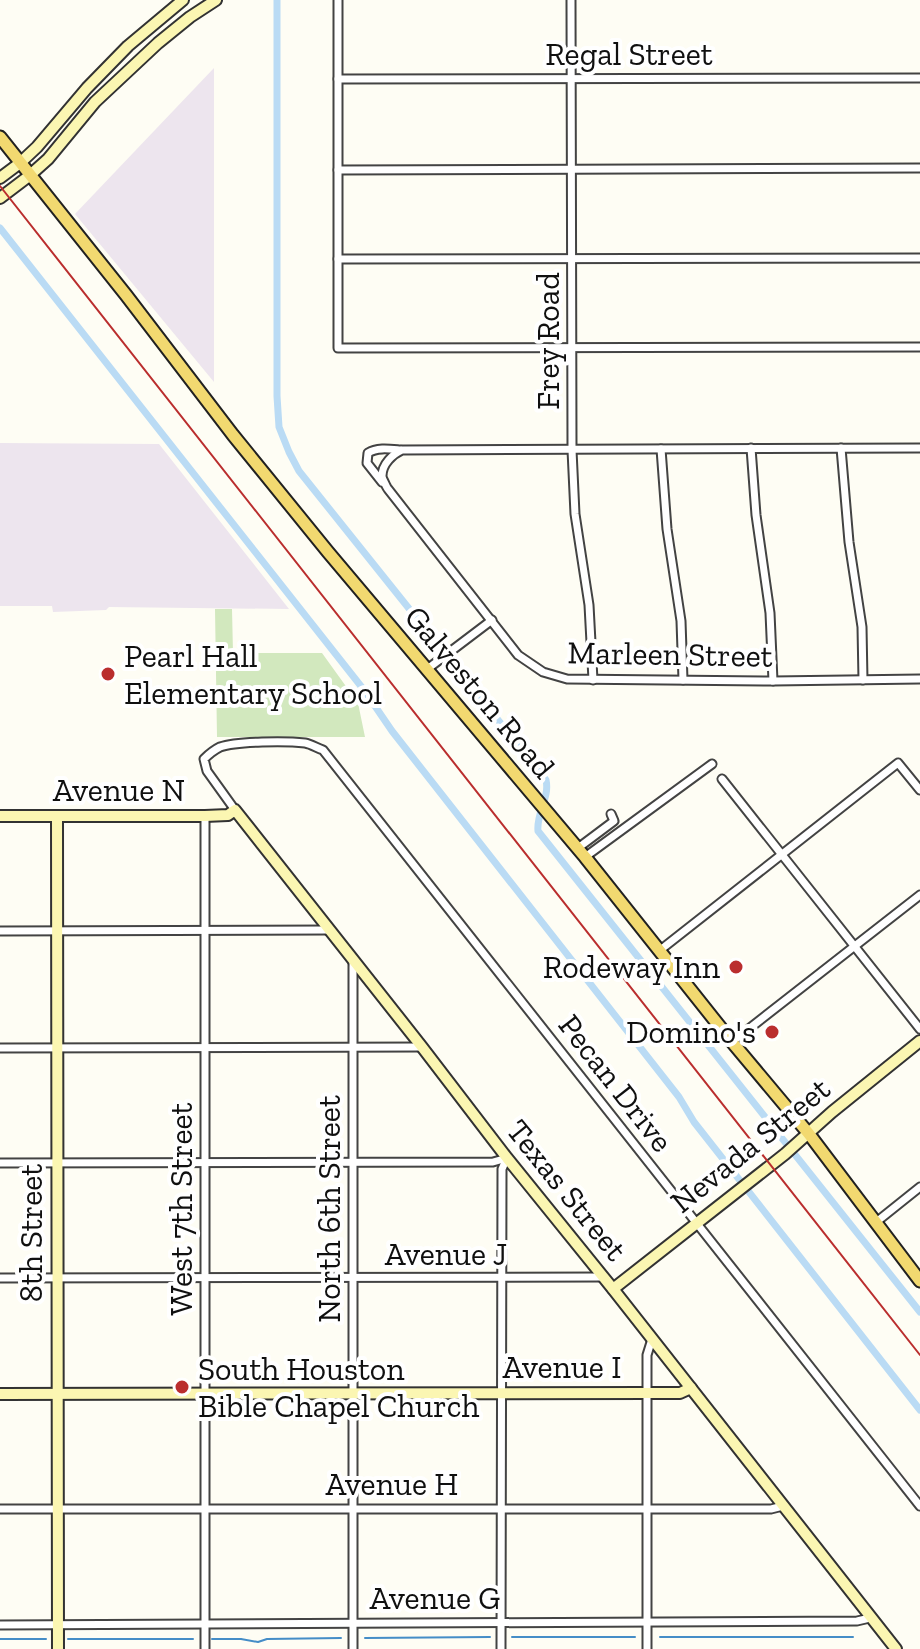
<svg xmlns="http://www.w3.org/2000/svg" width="920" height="1649" viewBox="0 0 920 1649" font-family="'Zilla Slab',serif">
  <rect width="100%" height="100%" fill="#fefdf4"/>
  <g fill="#ede5ee">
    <polygon points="214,68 214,382 75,214"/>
    <polygon points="0,443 159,444 289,609 109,607 106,610 53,612 52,606 0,606"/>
  </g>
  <polygon fill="#d2e8be" points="215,609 232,609 233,653 322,653 358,703 365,737 217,737"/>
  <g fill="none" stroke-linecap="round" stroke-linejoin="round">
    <g stroke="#458dc7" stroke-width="2">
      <polyline points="512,1637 635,1637"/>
      <polyline points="660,1637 853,1637"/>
      <polyline points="365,1638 490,1637"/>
      <polyline points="0,1639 46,1639"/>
      <polyline points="68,1639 193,1639"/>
      <polyline points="212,1639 241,1639 258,1642 267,1639 341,1638"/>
    </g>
    <g stroke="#badbf4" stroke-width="7">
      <path d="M 277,0 L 277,396 L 279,427 L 289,452 L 299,471 L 546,780 C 550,798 536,813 538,831 L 920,1312"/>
      <polyline points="0,228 364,690 392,731 679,1097 694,1122 920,1410"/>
    </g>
    <defs>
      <g id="street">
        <polyline points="338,0 338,348 920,347"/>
        <polyline points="571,0 572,450 575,514 589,605 593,680"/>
        <polyline points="338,79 920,78"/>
        <polyline points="338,170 920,168"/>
        <polyline points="338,259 920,258"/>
        <polyline points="751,448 756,515 770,613 773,681"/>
        <polyline points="841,448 849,542 862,627 863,680"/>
        <path d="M 920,448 L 402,450 C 393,454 382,464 382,476 C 382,478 387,488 388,489 L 518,655 L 543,672 L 567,679 L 773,681 L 920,679"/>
        <polyline points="661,449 667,529 681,621 683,680"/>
        <path d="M 382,482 L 367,463 L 368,453 C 377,447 390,449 400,450"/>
        <polyline points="426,670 492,620"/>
        <polyline points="722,779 920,1029"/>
        <path d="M 235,810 L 207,771 L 204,759 C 208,755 214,750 220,747 C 237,741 287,741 305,743 C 311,744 317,748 323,750 L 920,1506"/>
        <polyline points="205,816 205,1649"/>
        <polyline points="578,848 614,821 611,814"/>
        <polyline points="585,857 712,764"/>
        <polyline points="0,931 329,930"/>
        <polyline points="659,951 898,763 920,790"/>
        <polyline points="732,1042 920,895"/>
        <polyline points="0,1048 422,1047"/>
        <polyline points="0,1163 493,1162 507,1158"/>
        <polyline points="875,1223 920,1187"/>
        <polyline points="0,1278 603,1277"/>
        <polyline points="0,1509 771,1509 783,1506"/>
        <polyline points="0,1625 857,1621 870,1618"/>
        <polyline points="353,1649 353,960"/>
        <polyline points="501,1649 502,1169 507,1158"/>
        <polyline points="647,1649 647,1355 652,1339"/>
      </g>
      <g id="secondary">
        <polyline points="0,178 20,163 37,147 87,88 128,46 183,0"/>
        <polyline points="0,198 29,176 48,159 95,102 158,43 190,17 216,0"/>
        <polyline points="0,816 205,816 228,815 235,810 422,1047 507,1158 613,1289 896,1649"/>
        <polyline points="57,816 58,1649"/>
        <polyline points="613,1289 785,1154 832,1112 920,1041"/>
        <polyline points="0,1394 647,1393 680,1393 691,1388"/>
      </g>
      <polyline id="primary" points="0,137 126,295 233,435 328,552 585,857 732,1042 809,1134 920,1281"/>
    </defs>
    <use href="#street" stroke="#434343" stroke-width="11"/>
    <use href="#secondary" stroke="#323232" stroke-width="14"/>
    <use href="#primary" stroke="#212121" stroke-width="15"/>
    <use href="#street" stroke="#fff" stroke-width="7"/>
    <use href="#secondary" stroke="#fbf6b2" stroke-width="10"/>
    <use href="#primary" stroke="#f2d970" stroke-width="11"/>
    <polyline stroke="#ba2e2e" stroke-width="2" points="0,186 920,1355"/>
  </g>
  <g fill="#ba2e2e" stroke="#fff" stroke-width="3">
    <circle cx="108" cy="674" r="8"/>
    <circle cx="736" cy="967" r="8"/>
    <circle cx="772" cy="1032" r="8"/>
    <circle cx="182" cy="1387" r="8"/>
  </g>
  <g text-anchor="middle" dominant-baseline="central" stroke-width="8" stroke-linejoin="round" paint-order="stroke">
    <g font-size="32" fill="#101010" stroke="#fff">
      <text x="629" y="54">Regal Street</text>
      <text transform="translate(548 341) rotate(-90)">Frey Road</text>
      <text transform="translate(670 654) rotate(1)">Marleen Street</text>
      <text transform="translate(480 692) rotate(50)">Galveston Road</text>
      <text x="119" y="790">Avenue N</text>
      <text transform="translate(616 1083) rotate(52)">Pecan Drive</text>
      <text transform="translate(750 1145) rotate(-39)">Nevada Street</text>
      <text transform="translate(567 1190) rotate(51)">Texas Street</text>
      <text transform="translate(181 1209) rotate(-90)">West 7th Street</text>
      <text transform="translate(329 1209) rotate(-90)">North 6th Street</text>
      <text transform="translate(31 1233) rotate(-90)">8th Street</text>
      <text x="446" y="1254">Avenue J</text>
      <text x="562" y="1367">Avenue I</text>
      <text x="392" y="1484">Avenue H</text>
      <text x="435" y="1598">Avenue G</text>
    </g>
    <g font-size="32" fill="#101010" stroke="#fff" text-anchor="start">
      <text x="124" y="656">Pearl Hall<tspan x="124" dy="37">Elementary School</tspan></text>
      <text x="720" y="967" text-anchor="end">Rodeway Inn</text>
      <text x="756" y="1032" text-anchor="end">Domino's</text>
      <text x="198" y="1369">South Houston<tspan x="198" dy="37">Bible Chapel Church</tspan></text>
    </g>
  </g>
</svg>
